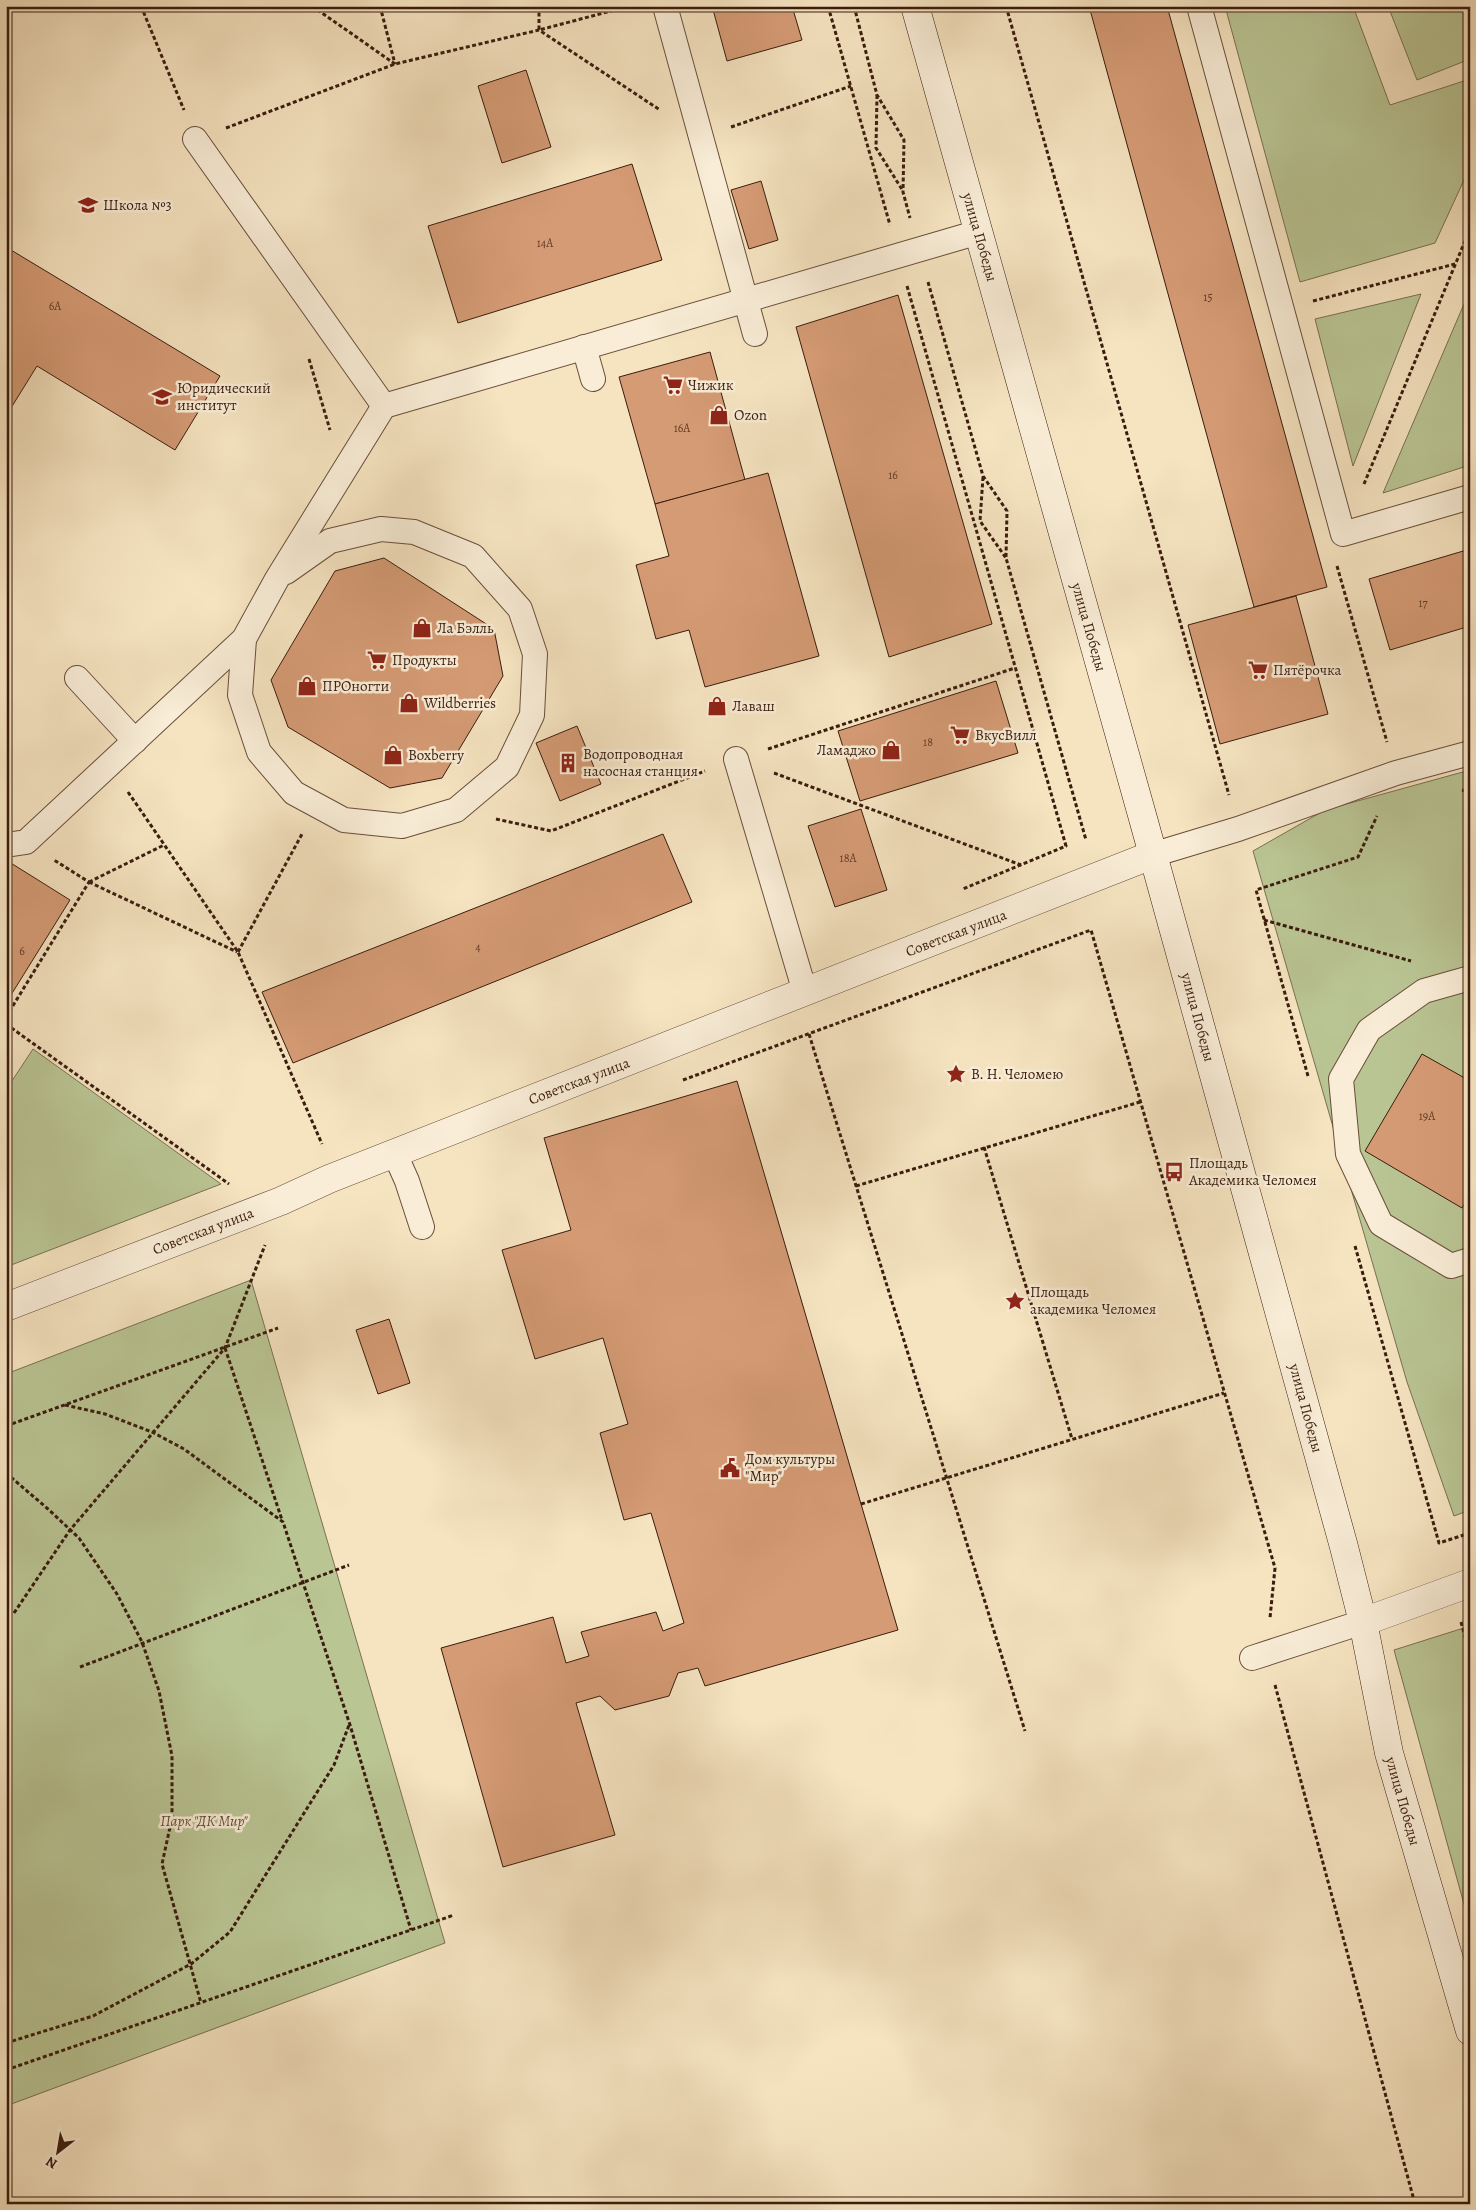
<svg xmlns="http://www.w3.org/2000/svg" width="1476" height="2210" viewBox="0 0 1476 2210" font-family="Alegreya,serif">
  <rect width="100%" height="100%" fill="#f6e4c1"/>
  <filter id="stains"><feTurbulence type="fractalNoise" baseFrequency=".004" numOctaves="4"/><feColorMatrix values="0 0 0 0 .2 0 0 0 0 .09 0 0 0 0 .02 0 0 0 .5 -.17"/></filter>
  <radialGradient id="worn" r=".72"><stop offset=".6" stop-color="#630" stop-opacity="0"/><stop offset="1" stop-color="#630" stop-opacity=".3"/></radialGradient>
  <g fill="#bac594" stroke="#7a7051">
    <polygon points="1225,6 1353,6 1390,105 1470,79 1470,167 1435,243 1300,282"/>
    <polygon points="1388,6 1470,6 1470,59 1417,80"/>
    <polygon points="1470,290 1470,465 1383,493"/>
    <polygon points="1421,294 1353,466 1315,319"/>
    <polygon points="1470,770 1470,1510 1454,1516 1407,1382 1253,851 1325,810"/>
    <polygon points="33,1049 221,1184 6,1267 6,1090"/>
    <polygon points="251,1280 445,1943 6,2106 6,1374"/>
    <polygon points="1470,1626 1470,1926 1394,1650"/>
  </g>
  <g fill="#d59b75" stroke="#3a1c0e">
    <polygon points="712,6 792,6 802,40 727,61"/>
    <polygon points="1089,6 1167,6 1327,587 1254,607"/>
    <polygon points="526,70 551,147 502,163 478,86"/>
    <polygon points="632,164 662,260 458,323 428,226"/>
    <polygon points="761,181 778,240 749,249 731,190"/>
    <polygon points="6,247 220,376 175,450 37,366 6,416"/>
    <polygon points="898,295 992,624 889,657 796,327"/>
    <polygon points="710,352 745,480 655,504 619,377"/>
    <polygon points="768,473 819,656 705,687 689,630 656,639 636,565 669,556 655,504"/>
    <polygon points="1470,549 1470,626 1390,650 1369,579"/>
    <polygon points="384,558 494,629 503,676 442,778 390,788 288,727 271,680 335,571"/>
    <polygon points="1296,596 1328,714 1220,744 1188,625"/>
    <polygon points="996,681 1018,753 860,801 838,731"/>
    <polygon points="577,726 601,784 560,801 536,743"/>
    <polygon points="861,809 887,890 835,907 808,826"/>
    <polygon points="663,834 692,902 293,1063 262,992"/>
    <polygon points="6,860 70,900 6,1003"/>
    <polygon points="1422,1054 1470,1081 1470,1195 1462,1208 1365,1151"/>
    <polygon points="737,1081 898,1630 705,1686 698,1668 678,1673 669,1696 615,1710 600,1696 576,1703 615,1835 503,1867 441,1648 553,1617 566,1663 589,1656 581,1632 656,1612 663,1631 684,1623 651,1513 624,1520 600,1433 628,1424 603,1338 535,1359 502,1250 571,1230 544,1138"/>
    <polygon points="389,1319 410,1383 378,1394 356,1330"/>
  </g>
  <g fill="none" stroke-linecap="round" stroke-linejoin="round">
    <defs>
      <g id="lane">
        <polyline points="665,6 755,334"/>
        <polyline points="1199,6 1343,534 1470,497"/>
        <polyline points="195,139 384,406"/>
        <polyline points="584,347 593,379"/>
        <polyline points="244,639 240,695 259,752 294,793 344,820 402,826 456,810 507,767 532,715 535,654 520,609 473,556 414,532 381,529 330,541 286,572"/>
        <polyline points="77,678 135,741"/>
        <polyline points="736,759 805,992"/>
        <polyline points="6,845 26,842 244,639 277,579 384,406 979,232"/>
        <polyline points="1152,855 1238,829 1396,773 1470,753"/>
        <polyline points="1470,978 1424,991 1369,1030 1341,1079 1348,1154 1381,1224 1451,1266 1470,1260"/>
        <polyline points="395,1154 407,1181 422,1227"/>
        <polyline points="1252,1658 1363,1622"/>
      </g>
      <g id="street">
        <polyline points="6,1307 281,1201 329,1179 1152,855"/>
        <polyline points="1363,1622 1470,1583"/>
      </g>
      <polyline id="secondary" points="915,6 1144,822 1344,1547 1363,1622 1389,1753 1470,2031"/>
    </defs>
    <use href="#lane" stroke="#694e3b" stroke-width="26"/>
    <use href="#street" stroke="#694e3b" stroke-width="29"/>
    <use href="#secondary" stroke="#3a1c0e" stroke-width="29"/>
    <g stroke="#3a1c0e" stroke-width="3" stroke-dasharray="4 2.5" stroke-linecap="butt">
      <polyline points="141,6 184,110"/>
      <polyline points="312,6 395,64"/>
      <polyline points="380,6 395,64"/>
      <polyline points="539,6 539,30 630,6"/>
      <polyline points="828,6 890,225"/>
      <polyline points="854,6 877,95 904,140 903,192 910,218"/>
      <polyline points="1006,6 1229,795"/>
      <polyline points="877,95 876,148 903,191"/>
      <polyline points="731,127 851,86"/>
      <polyline points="226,128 395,64 539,30 660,110"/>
      <polyline points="928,282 983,476 1007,511 1006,558 1086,840"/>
      <polyline points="907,286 1066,846 963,889"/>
      <polyline points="1313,301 1455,264"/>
      <polyline points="309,359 330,430"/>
      <polyline points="983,477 980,521 1006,558"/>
      <polyline points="1364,484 1470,229"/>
      <polyline points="1337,566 1387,742"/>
      <polyline points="768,749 1015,668"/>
      <polyline points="774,773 1021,865"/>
      <polyline points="1462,790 1470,792"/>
      <polyline points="128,792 238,952 322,1144"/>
      <polyline points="496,819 551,831 705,771"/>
      <polyline points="89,882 237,952"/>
      <polyline points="89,882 164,845"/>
      <polyline points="1264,920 1411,961"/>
      <polyline points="238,952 302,834"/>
      <polyline points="6,1017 89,882 54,860"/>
      <polyline points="6,1024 229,1184"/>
      <polyline points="809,1034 1025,1731"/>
      <polyline points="1308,1076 1256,890 1358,857 1377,816"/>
      <polyline points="683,1080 1091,930 1275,1568 1270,1618"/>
      <polyline points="984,1147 1072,1439"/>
      <polyline points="856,1186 1140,1102"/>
      <polyline points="1355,1246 1439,1543 1470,1533"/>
      <polyline points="225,1348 282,1520"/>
      <polyline points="65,1405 105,1414 152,1432 184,1449 283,1522 350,1725 411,1930"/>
      <polyline points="6,1426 278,1328"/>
      <polyline points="6,1473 48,1509 79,1538 117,1594 142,1642 159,1691 172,1756 172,1818 162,1864 201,2003"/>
      <polyline points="861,1504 1224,1393"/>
      <polyline points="14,1613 70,1530 225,1348 265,1245"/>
      <polyline points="1461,1622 1470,1655"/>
      <polyline points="80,1667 349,1565"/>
      <polyline points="1275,1685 1415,2204"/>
      <polyline points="6,2043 93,2016 191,1964 230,1932 334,1765 349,1725"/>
      <polyline points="6,2070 454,1915"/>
    </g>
    <use href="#lane" stroke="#f9edd7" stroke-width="24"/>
    <use href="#street" stroke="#f9edd7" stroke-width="28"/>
    <use href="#secondary" stroke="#f9edd7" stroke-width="28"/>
  </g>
  <defs>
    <symbol id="school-bare" viewBox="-9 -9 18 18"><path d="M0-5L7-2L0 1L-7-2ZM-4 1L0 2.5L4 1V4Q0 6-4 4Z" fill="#8f2418" stroke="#f9edd7" stroke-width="2.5" paint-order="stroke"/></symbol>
    <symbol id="supermarket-bare" viewBox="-9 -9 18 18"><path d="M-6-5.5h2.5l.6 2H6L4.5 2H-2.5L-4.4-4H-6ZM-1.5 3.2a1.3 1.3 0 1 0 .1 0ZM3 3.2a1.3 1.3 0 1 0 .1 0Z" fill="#8f2418" stroke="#f9edd7" stroke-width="2.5" paint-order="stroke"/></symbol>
    <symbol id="shop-bare" viewBox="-9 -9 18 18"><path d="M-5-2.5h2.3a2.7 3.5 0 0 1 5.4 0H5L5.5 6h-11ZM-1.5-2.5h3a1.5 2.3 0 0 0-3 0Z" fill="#8f2418" stroke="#f9edd7" stroke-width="2.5" paint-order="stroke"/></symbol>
    <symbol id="building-bare" viewBox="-9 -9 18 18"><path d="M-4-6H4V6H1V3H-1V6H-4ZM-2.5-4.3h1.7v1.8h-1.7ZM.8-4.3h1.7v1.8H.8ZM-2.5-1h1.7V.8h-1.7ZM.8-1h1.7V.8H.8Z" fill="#8f2418" stroke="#f9edd7" stroke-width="2.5" paint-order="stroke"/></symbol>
    <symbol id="sight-bare" viewBox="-9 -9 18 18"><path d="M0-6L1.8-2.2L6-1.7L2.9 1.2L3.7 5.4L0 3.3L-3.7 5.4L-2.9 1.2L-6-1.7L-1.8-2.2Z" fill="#8f2418" stroke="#f9edd7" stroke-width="2.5" paint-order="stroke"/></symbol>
    <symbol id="bus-bare" viewBox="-9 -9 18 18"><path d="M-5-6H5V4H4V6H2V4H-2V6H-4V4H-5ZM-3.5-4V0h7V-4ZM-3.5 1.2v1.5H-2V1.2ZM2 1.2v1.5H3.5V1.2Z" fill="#8f2418" stroke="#f9edd7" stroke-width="2.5" paint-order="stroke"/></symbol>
    <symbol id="civic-bare" viewBox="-9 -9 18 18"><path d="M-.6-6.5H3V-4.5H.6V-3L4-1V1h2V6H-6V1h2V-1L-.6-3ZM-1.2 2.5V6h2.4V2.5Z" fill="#8f2418" stroke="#f9edd7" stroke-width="2.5" paint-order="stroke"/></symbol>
  </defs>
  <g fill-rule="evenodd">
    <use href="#school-bare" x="74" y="191" width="28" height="28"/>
    <use href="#supermarket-bare" x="659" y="371" width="28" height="28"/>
    <use href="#school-bare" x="148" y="383" width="28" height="28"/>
    <use href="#shop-bare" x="705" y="401" width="28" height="28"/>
    <use href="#shop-bare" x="408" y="614" width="28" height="28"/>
    <use href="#supermarket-bare" x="363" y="646" width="28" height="28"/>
    <use href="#supermarket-bare" x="1244" y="656" width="28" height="28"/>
    <use href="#shop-bare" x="293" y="672" width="28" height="28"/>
    <use href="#shop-bare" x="395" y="689" width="28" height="28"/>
    <use href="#shop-bare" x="703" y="692" width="28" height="28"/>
    <use href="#supermarket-bare" x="946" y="721" width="28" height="28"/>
    <use href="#shop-bare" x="877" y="736" width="28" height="28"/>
    <use href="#shop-bare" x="379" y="741" width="28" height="28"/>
    <use href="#building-bare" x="554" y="749" width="28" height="28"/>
    <use href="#sight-bare" x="942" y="1060" width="28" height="28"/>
    <use href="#bus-bare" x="1160" y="1158" width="28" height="28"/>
    <use href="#sight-bare" x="1001" y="1287" width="28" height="28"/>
    <use href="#civic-bare" x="716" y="1454" width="28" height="28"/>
  </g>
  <g text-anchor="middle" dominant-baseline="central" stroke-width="5" stroke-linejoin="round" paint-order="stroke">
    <g font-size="12" fill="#613c28">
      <text x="545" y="243">14А</text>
      <text x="1208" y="297">15</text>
      <text x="55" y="306">6А</text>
      <text x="682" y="428">16А</text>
      <text x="893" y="475">16</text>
      <text x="1423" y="603">17</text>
      <text x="928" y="742">18</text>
      <text x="848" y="858">18А</text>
      <text x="478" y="947">4</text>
      <text x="22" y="951">6</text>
      <text x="1427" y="1116">19А</text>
    </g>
    <g font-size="15" fill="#3a1c0e" stroke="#f9edd7" text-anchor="start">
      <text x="103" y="205">Школа №3</text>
      <text x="688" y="385">Чижик</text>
      <text x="177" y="388">Юридический<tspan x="177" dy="17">институт</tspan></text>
      <text x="734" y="415">Ozon</text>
      <text x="437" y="628">Ла Бэлль</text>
      <text x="392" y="660">Продукты</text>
      <text x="1273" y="670">Пятёрочка</text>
      <text x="322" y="686">ПРОногти</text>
      <text x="424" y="703">Wildberries</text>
      <text x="732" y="706">Лаваш</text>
      <text x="975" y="735">ВкусВилл</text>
      <text x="876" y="750" text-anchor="end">Ламаджо</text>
      <text x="583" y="754">Водопроводная<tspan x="583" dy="17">насосная станция</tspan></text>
      <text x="408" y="755">Boxberry</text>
      <text x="971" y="1074">В. Н. Челомею</text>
      <text x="1189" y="1163">Площадь<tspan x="1189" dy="17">Академика Челомея</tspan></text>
      <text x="1030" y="1292">Площадь<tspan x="1030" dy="17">академика Челомея</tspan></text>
      <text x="745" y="1459">Дом культуры<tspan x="745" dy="17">"Мир"</tspan></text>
    </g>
    <g font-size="15" fill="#3a1c0e" stroke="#f9edd7">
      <text transform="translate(980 237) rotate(74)">улица Победы</text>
      <text transform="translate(1089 627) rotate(74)">улица Победы</text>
      <text transform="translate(956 933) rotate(-21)">Советская улица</text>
      <text transform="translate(1198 1017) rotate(75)">улица Победы</text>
      <text transform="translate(579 1081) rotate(-21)">Советская улица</text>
      <text transform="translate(203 1231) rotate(-21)">Советская улица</text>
      <text transform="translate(1306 1408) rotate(75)">улица Победы</text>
      <text transform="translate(1403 1801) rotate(74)">улица Победы</text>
    </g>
    <g font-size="15" font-style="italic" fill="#604f36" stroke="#f9edd7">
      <text x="204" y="1821">Парк "ДК Мир"</text>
    </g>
  </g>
  <rect width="1476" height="2210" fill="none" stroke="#f6e4c1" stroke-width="25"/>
  <rect x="8" y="8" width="1461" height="2195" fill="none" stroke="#3a1c0e" stroke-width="2.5"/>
  <rect x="12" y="12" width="1451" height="2185" fill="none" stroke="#3a1c0e"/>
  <g transform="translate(58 2152) rotate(211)" stroke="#f9edd7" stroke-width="4" paint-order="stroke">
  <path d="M0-4L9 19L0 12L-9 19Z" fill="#3a1c0e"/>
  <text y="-8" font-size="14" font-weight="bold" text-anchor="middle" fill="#3a1c0e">N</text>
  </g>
  <rect width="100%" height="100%" filter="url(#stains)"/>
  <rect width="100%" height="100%" fill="url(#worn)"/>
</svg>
